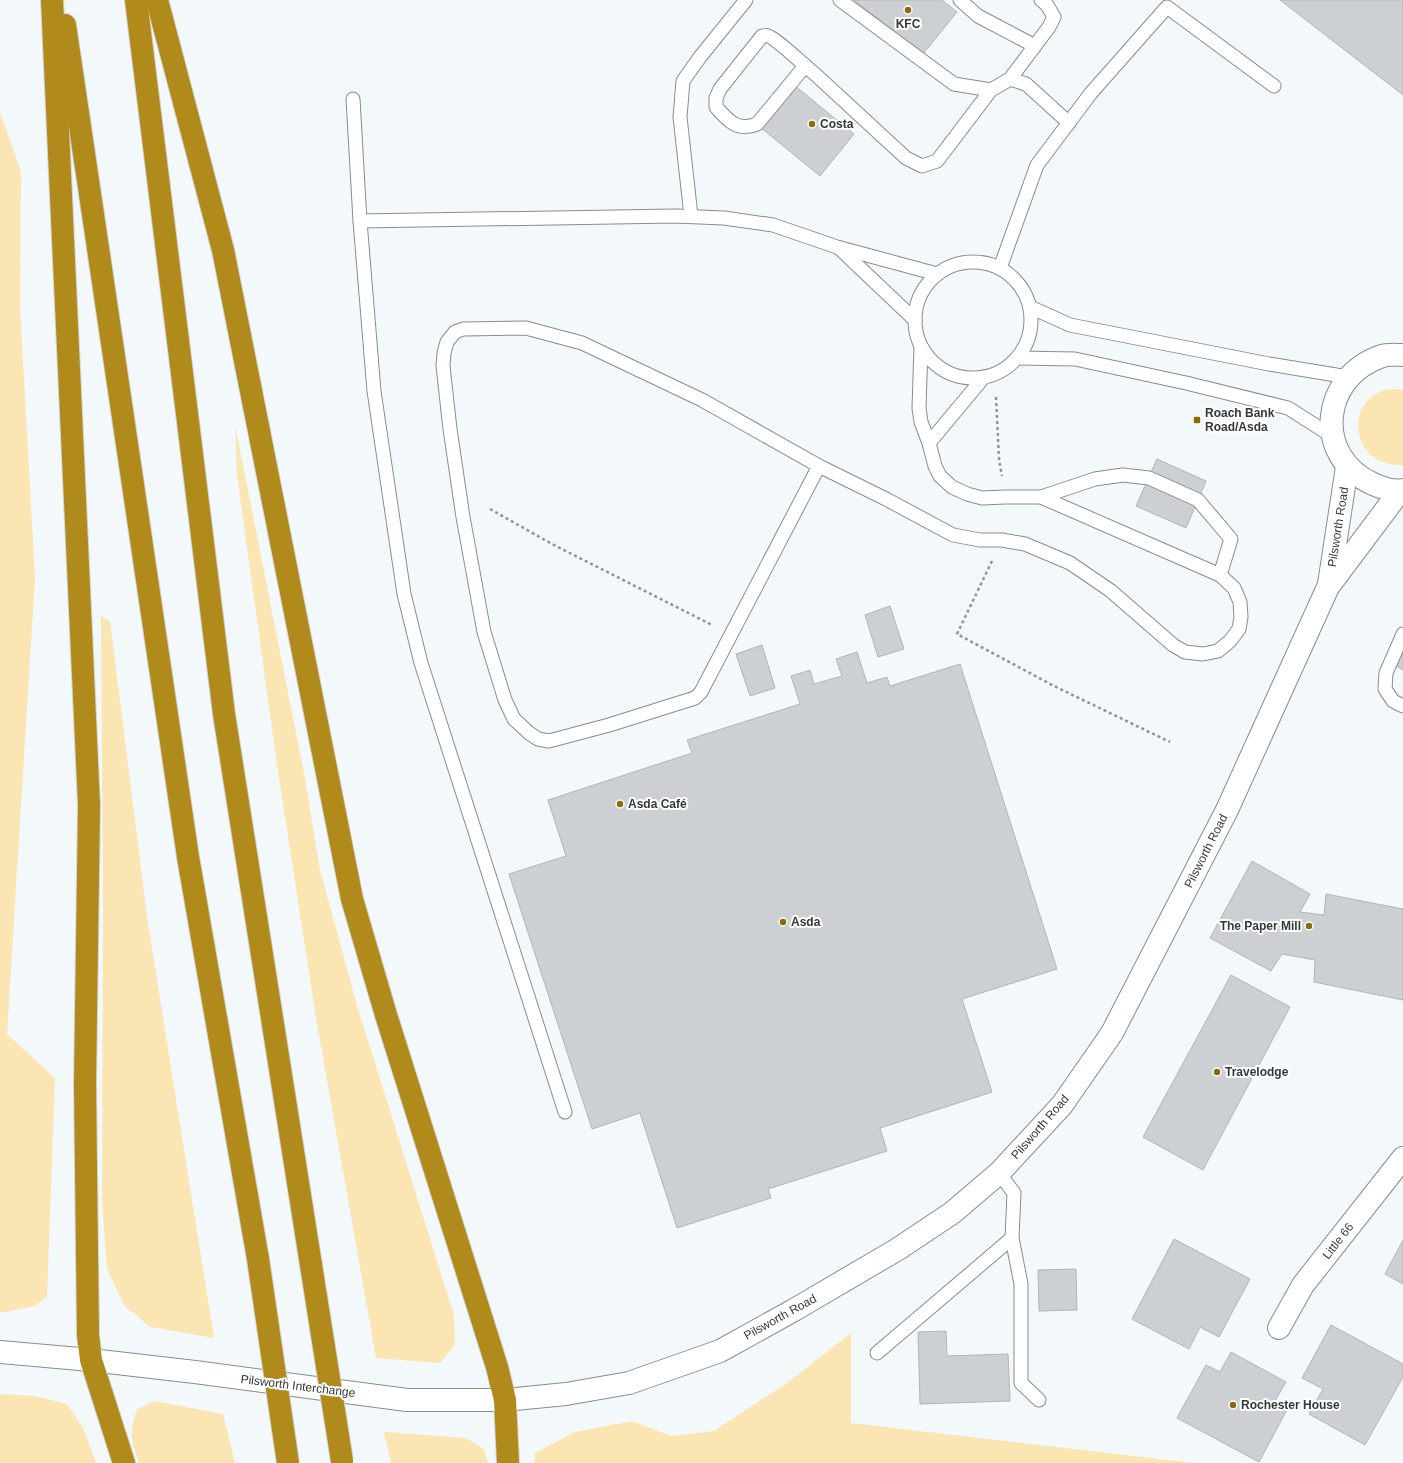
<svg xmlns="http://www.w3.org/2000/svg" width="1403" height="1463" viewBox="0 0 1403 1463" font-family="Arial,sans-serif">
  <rect width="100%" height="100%" fill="#f3f8fb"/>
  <g fill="#fbe5b3">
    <polygon points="0,112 21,172 20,307 35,578 7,1034 55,1078 47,1296 35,1306 5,1312 0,1312"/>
    <path d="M 1398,389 L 1403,390 L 1403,465 C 1351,468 1343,402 1385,390 C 1389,389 1394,389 1398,389 Z"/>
    <polygon points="235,425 304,773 320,870 358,1009 454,1315 455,1345 440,1363 376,1358 316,1018 277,765 237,475"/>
    <polygon points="101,616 110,621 147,917 214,1338 150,1327 124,1305 107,1269 102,1202 103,904"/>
    <polygon points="851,1333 851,1423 1194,1463 534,1463 535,1453 575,1432 632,1421 671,1436 714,1431 787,1383"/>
    <polygon points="0,1394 34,1396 67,1404 83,1428 96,1463 0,1463"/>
    <path d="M 154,1401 L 223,1414 L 235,1463 L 139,1463 C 131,1439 129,1434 137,1409 Z"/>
    <polygon points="384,1432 466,1438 484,1449 488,1463 391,1463"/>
  </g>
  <g fill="#ccd0d3" stroke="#b1b5b8">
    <polygon points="854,0 942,0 957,12 923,54"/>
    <polygon points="1280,0 1403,0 1403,95"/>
    <polygon points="794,85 854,134 820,176 760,127"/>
    <polygon points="1157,459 1206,481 1186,528 1136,506"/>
    <polygon points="890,606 904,649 878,657 865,615"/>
    <polygon points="762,645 775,688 750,696 736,654"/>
    <polygon points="1403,651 1403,670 1396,666"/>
    <polygon points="857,652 867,683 887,677 890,686 960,664 1057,969 962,999 992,1092 880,1128 887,1151 768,1189 771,1198 677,1228 640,1113 592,1129 509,874 566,856 548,800 692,753 687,740 800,704 791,676 810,670 814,684 842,676 836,659"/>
    <polygon points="1252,861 1310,894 1300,912 1324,915 1326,894 1403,909 1403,1000 1314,982 1315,960 1282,954 1271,971 1210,938"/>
    <polygon points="1231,975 1290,1007 1203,1170 1143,1137"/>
    <polygon points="1174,1239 1250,1279 1219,1337 1200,1327 1189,1349 1132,1319"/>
    <polygon points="1403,1240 1403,1284 1385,1274"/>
    <polygon points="1076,1269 1077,1310 1039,1311 1038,1270"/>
    <polygon points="1331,1325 1403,1364 1403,1377 1365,1445 1309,1414 1323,1389 1302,1378"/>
    <polygon points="946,1331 947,1356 1008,1354 1010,1401 920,1404 918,1332"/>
    <polygon points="1231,1352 1286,1382 1275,1401 1288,1408 1259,1462 1177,1418 1206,1365 1220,1372"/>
  </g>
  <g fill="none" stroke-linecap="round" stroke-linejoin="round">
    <defs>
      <g id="service">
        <polyline points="840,0 954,84 991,90"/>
        <polyline points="960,0 978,16 1035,46"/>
        <path d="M 805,66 L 757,124 C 738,132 728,121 716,107 L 716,98 L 720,89 L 762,36 C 764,36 766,35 768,36 C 776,38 807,68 816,75 L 906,158 L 922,166 L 937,161 L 991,90 L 1010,79 L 1026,84 L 1069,123"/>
        <polyline points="1010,79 1049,27 1054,17 1047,5 1041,0"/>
        <polyline points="353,99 360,221 374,391 404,594 421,663 565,1112"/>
        <polyline points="691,216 680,117 683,81 700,57 746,0"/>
        <polyline points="360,221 675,216 724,218 773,225 837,247 937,274"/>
        <polyline points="839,248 915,320"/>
        <circle cx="973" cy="320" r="58"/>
        <polyline points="1000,268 1037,165 1091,93 1167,7 1274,86"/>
        <polyline points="1030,307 1070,325 1269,364 1348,377"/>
        <polyline points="1018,358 1075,359 1186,383 1288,408 1332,436"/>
        <polyline points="929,443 984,377"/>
        <polyline points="819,466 701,692 695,698 609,725 549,741 538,739 529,733 514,719 505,700 484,632 463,517 450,429 443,366 444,353 447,342 455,332 463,329 526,328 582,343 702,400 819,466 886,499 953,535 980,540 1002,540 1025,544 1070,563 1111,591 1173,645 1185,652 1203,654 1218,651 1230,641 1239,629 1241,617 1240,602 1234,588 1220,575 1041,497 1005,497 982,498 967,494 952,487 940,476 935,466 929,443 921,422 919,408 921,346"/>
        <polyline points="1041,497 1095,479 1123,475 1149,478 1198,500 1231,539 1220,575"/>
        <polyline points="1403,634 1386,673 1385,689 1393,701 1403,706"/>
        <polyline points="999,1173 1014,1193 1012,1238 1021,1284 1021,1383 1039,1400"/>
        <polyline points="877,1353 1012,1238"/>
      </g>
      <polyline id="minor" points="1279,1328 1303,1285 1403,1158"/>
      <g id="tertiary">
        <path d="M 1403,355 C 1396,355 1388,354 1382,356 C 1320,377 1313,457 1373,484 C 1382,488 1394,492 1403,490"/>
        <polyline points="1329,584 1347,467"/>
        <polyline points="0,1352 91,1360 195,1372 407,1400 505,1400 566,1394 629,1383 720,1351 794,1310 898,1249 952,1213 999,1173 1062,1105 1112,1033 1227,810 1328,587 1400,491"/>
      </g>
      <g id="motorway">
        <polyline points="52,0 89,805 85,1084 88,1335 91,1360 124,1463"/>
        <polyline points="136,0 224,714 311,1265"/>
        <polyline points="157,0 223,250 352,899 386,1015 497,1367 505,1400 508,1463"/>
        <polyline points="65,25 188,857 258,1259"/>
      </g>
    </defs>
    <use href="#service" stroke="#888c8f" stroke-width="15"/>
    <use href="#minor" stroke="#888c8f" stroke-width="24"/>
    <use href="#tertiary" stroke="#888c8f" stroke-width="24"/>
    <use href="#motorway" stroke="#d3d3d3" stroke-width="24"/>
    <g stroke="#919496" stroke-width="2.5" stroke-dasharray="3 3" stroke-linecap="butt">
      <polyline points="996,397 999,459 1002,476"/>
      <polyline points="490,509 552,544 712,625"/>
      <polyline points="992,561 957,634 1054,686 1170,742"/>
    </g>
    <use href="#service" stroke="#fff" stroke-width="13"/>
    <use href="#minor" stroke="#fff" stroke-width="22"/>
    <use href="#tertiary" stroke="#fff" stroke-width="22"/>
    <use href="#motorway" stroke="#b18a1c" stroke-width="22"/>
    <defs>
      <g id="motorway-bridge">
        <polyline points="258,1259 288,1463"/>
        <polyline points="311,1265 342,1461"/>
      </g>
    </defs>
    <use href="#motorway-bridge" stroke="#d3d3d3" stroke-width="24" stroke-linecap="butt"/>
    <use href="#motorway-bridge" stroke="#b18a1c" stroke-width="22"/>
  </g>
  <g fill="#8b6b0c" stroke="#fff" stroke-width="1.5">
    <circle cx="908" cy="10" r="4"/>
    <circle cx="812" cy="124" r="4"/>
    <rect x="1193" y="416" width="8" height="8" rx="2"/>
    <circle cx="620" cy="804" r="4"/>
    <circle cx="783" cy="922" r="4"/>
    <circle cx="1309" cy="926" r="4"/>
    <circle cx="1217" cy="1072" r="4"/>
    <circle cx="1233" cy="1405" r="4"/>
  </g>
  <g text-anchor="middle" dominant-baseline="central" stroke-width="4" stroke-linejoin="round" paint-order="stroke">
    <g font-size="12" font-weight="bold" fill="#353738" stroke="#fff" text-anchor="start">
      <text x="908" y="24" text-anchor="middle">KFC</text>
      <text x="820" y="124">Costa</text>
      <text x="1205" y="413">Roach Bank<tspan x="1205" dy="14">Road/Asda</tspan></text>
      <text x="628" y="804">Asda Café</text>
      <text x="791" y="922">Asda</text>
      <text x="1301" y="926" text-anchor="end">The Paper Mill</text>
      <text x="1225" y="1072">Travelodge</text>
      <text x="1241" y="1405">Rochester House</text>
    </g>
    <g font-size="12" fill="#353738" stroke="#fff">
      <text transform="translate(1338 527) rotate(-81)">Pilsworth Road</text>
      <text transform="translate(1206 851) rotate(-63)">Pilsworth Road</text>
      <text transform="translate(1040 1127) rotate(-49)">Pilsworth Road</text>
      <text transform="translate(1338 1241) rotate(-52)">Little 66</text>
      <text transform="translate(780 1317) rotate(-29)">Pilsworth Road</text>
      <text transform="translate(298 1386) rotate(7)">Pilsworth Interchange</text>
    </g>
  </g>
</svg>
